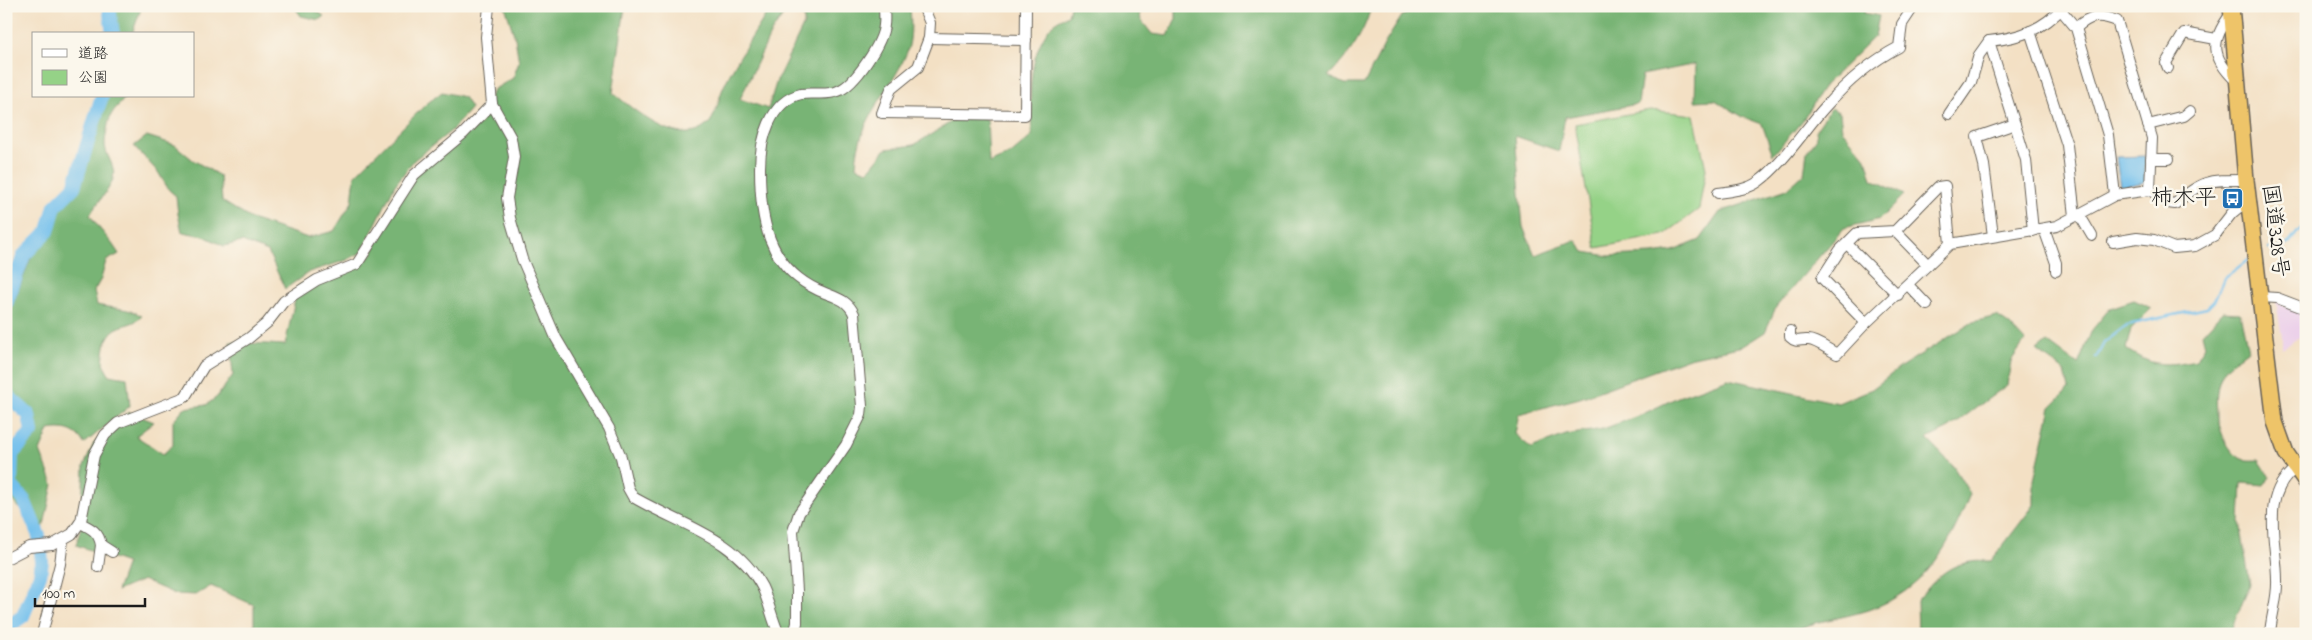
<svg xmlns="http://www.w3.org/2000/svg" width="2312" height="640" viewBox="0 0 2312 640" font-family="'Indie Flower','Klee One',sans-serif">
  <rect width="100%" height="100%" fill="#fbf7ec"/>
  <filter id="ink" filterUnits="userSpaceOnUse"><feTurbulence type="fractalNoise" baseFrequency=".02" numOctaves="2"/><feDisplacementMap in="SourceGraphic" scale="10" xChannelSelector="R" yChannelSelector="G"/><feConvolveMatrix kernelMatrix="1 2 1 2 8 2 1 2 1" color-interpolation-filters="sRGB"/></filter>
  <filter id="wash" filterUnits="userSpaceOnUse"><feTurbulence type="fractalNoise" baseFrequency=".0096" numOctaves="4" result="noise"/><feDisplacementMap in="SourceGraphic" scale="20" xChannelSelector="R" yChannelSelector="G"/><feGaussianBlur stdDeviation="1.12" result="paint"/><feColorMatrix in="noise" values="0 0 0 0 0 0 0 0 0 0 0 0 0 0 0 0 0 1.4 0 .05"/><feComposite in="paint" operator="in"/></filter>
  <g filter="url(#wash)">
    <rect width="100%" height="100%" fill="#f3e0c4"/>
    <polygon fill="#ecd1ea" points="2276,301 2306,314 2306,333 2282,348 2282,337"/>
    <polygon fill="#95d287" stroke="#587752" points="1650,110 1694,115 1706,169 1699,209 1664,235 1596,248 1575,124"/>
    <g fill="#78b474" stroke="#4a6848">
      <polygon points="102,6 142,6 132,34 110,34"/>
      <polygon points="294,6 309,6 324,16 319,20 301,16"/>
      <path d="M 505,6 L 625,6 L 613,93 C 636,111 682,153 710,122 C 717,113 719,96 724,86 C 737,58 756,32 771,6 L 788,8 L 771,33 L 740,99 L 768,109 L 777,80 L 804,24 L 804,6 L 910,6 C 911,19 912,40 907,52 C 890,94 858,117 856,167 L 868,171 L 886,149 L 914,145 L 967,112 L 987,119 L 989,163 L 1012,153 L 1032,136 C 1030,100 1026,57 1051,26 C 1055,21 1063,18 1068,15 L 1070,6 L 1138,6 L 1141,20 L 1152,34 L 1168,36 L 1176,19 L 1176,6 L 1371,6 C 1366,31 1347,59 1328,76 L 1344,84 L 1364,84 L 1385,43 L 1402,16 L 1422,6 L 1866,6 L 1864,13 L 1879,16 L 1875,36 L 1825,85 L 1803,120 L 1773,155 L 1762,124 L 1743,117 L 1715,100 L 1695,101 L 1696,64 L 1642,75 L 1638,104 L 1565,117 L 1559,151 L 1515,136 L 1523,227 L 1535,255 L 1576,240 L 1584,252 L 1609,256 L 1652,254 L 1673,251 L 1700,240 L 1720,212 L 1787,189 L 1804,174 L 1807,152 L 1817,138 L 1816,130 L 1831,108 L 1840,113 L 1842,130 L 1866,158 L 1872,179 L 1904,195 L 1880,219 L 1844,228 L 1776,307 L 1765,332 L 1743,346 L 1689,358 L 1580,398 L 1519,414 L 1515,434 L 1531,448 L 1566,435 L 1603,429 L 1643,414 L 1678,397 L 1728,379 L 1838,403 L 1872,389 L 1902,366 L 1973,322 L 1997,316 L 2010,325 L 2025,341 L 2011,361 L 2007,385 L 1949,428 L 1927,439 L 1953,466 L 1970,494 C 1949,547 1925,591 1868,610 C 1841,619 1813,620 1788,634 L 254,634 L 254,605 L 211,586 L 196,595 L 175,594 L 143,580 L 117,591 L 127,563 L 76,545 L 81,527 L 84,466 L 94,443 L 129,412 L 154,422 L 136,436 L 163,454 L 173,445 L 173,421 L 184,408 L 206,405 L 217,397 L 233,375 L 230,342 L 285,345 L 298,286 L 312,278 L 361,264 L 372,254 L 395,199 L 437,151 L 481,123 L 493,90 L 513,78 L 519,62 L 515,38 Z"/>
      <polygon points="442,92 464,97 471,108 451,131 414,160 395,185 362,252 347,260 309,272 285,289 268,252 242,242 224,246 204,236 182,232 178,214 176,196 169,190 158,172 134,146 147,136 175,145 193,160 220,176 222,201 251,219 308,238 334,231 352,202 355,175 425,105"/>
      <path d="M 105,96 L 125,96 C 122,104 114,108 111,115 C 108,122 106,134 105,142 C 104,156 117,165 113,179 C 108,193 97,202 90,215 C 99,230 111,240 119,254 L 106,261 L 101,279 L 94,291 L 97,305 C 113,309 128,307 142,316 C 133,327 116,323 109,336 C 104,343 104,356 103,364 L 109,375 L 127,378 L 130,406 L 84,444 C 77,430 64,427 49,430 L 40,451 L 53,484 L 44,525 L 36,536 L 23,511 L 6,495 L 6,456 L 23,445 L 29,434 L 21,410 L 6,399 L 6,322 L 31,257 L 52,231 Z"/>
      <path d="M 2134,300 L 2152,308 L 2131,329 L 2126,349 C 2153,367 2165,366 2196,360 L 2205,346 L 2202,334 L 2222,312 L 2240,313 L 2248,350 C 2241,356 2229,363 2224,371 C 2209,393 2217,444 2240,458 C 2245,461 2253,460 2259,460 L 2270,477 L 2264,485 L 2242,483 L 2240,522 L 2250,585 L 2232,627 L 2237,634 L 1918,634 L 1917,601 C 1941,572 1952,560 1991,561 L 2034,505 L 2034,480 L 2051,407 L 2069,389 L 2065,372 L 2037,350 L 2047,342 L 2078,365 L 2092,330 L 2110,308 Z"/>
    </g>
    <polygon fill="#72bfec" stroke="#476e84" points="2145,156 2145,182 2120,187 2116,157"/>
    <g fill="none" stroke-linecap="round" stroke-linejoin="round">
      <g stroke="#72bfec" stroke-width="2.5">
        <path d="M 2268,249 C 2296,248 2289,236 2306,224"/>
        <polyline points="2096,358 2104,343 2127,325 2207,308 2214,301 2224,278 2248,260"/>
        <polyline points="6,475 11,475"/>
      </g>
      <g stroke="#72bfec" stroke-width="14">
        <polyline points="109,6 113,34"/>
        <polyline points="6,304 24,255 48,231 55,206 74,187 102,96"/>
        <polyline points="6,391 7,395 29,415 32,432 12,454 11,485 24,500 39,536 42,561 40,575 23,616 6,628"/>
      </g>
    </g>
  </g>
  <g filter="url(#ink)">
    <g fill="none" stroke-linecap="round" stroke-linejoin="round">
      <defs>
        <g id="minor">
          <path d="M 489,6 L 486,37 L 492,104 L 511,138 L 514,157 L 507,198 L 510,218 L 522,259 L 556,338 L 609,428 L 621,457 L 628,488 L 633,497 C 678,524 736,537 762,587 C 769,602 772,619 779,634"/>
          <polyline points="923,6 930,23 929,38 918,67 891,89 882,113 1025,115 1026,6"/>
          <polyline points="2061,10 2076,28 2108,135 2115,195"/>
          <path d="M 2231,14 C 2210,41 2211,57 2236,81"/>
          <path d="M 2076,28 C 2090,15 2099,14 2117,21 L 2152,138 L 2150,190"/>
          <polyline points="2030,31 2067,145 2075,216"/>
          <polyline points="929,38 1026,40"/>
          <polyline points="2168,68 2166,63 2184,33 2216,39"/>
          <polyline points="1949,114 1971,82 1979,55 1989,41"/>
          <polyline points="2148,125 2184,116 2190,111"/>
          <polyline points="2151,159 2169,159"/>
          <path d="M 1718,193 C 1731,191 1747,190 1758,182 C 1783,164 1804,130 1825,107 C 1846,83 1870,62 1899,47 L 1902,24 L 1914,6"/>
          <polyline points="2079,214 2092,236"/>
          <polyline points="2044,229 2056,263 2056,271"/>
          <polyline points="1895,231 1928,265"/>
          <path d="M 2033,231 L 2026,160 L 1989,41 C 2019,38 2043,30 2064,6"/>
          <polyline points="1993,236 1984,165 1977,137 2015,124"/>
          <polyline points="2113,242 2137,238 2154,240 2174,248 2195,246 2215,235 2232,213 2248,200"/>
          <polyline points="1847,244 1898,295"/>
          <polyline points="1908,285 1927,305"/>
          <polyline points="2261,297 2277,298 2306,309"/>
          <polyline points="1866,323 1822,278 1840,250 1857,233 1895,231 1938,187 1945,186 1950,244"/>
          <path d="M 1790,331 L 1790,337 C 1797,344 1800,339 1808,340 C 1816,340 1829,350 1837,354 L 1866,323 L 1950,244 L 2057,226 L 2115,195 L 2150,190 L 2168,203 L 2175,204 C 2203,179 2210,180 2246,180"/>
          <path d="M 80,523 C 91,528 99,532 101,545 L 112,552"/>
          <polyline points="6,559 29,547 52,545 72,534 81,521 94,455 105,435 118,423 185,397 204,366 249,338 267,323 284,301 317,280 357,264 414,175 463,134 492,104"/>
          <polyline points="98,567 101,545"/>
          <polyline points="42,634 60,564 63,540"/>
          <path d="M 794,634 L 797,623 L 797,591 L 793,531 L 799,513 L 846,445 L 861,415 L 862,406 L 854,314 C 847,298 833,297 818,290 C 767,266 760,218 760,168 C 760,141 770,101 801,94 C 813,92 827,96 838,91 C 855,85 883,42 884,25 C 885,19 884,12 884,6"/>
          <path d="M 2270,634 C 2271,616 2278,598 2277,580 C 2277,541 2259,495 2296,468"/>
        </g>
        <polyline id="highway" points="2231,6 2246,180 2275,422 2286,453 2306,482"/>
      </defs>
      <use href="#minor" stroke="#676157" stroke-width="12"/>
      <use href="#highway" stroke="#676157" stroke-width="18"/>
      <use href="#minor" stroke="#fff" stroke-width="10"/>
      <use href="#highway" stroke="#eec469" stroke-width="15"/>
    </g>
  </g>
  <defs>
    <symbol id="bus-square" viewBox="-11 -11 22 22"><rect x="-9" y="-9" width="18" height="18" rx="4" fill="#1f6fb2" stroke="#fbf7ec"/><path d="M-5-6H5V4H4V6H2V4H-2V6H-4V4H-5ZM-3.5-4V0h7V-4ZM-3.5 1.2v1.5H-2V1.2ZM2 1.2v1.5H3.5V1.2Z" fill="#fff"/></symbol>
  </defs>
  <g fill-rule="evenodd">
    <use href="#bus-square" x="2220" y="186" width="25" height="25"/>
  </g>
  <g text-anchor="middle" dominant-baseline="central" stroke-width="5" stroke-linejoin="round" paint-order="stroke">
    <g font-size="22" fill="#1c1c1c" stroke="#fbf7ec" text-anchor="end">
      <text x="2217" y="199">柿木平</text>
    </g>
    <g font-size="22" fill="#1c1c1c" stroke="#fbf7ec">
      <text transform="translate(2274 231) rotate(83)">国道328号</text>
    </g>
  </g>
  <rect width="2312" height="640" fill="none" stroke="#fbf7ec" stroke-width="25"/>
  <rect x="32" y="32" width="162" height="65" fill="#fbf7ec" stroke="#a29f99"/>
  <rect x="42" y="49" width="25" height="8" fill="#ffffff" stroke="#a29f99"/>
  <text x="78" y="58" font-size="15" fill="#1c1c1c">道路</text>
  <rect x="42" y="70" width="25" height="15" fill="#95d287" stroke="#a29f99"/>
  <text x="78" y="82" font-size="15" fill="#1c1c1c">公園</text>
  <path d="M35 598v8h110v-8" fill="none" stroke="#1c1c1c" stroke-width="2.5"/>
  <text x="42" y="598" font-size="15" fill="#1c1c1c" stroke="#fbf7ec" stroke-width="4" paint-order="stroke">100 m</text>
</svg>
